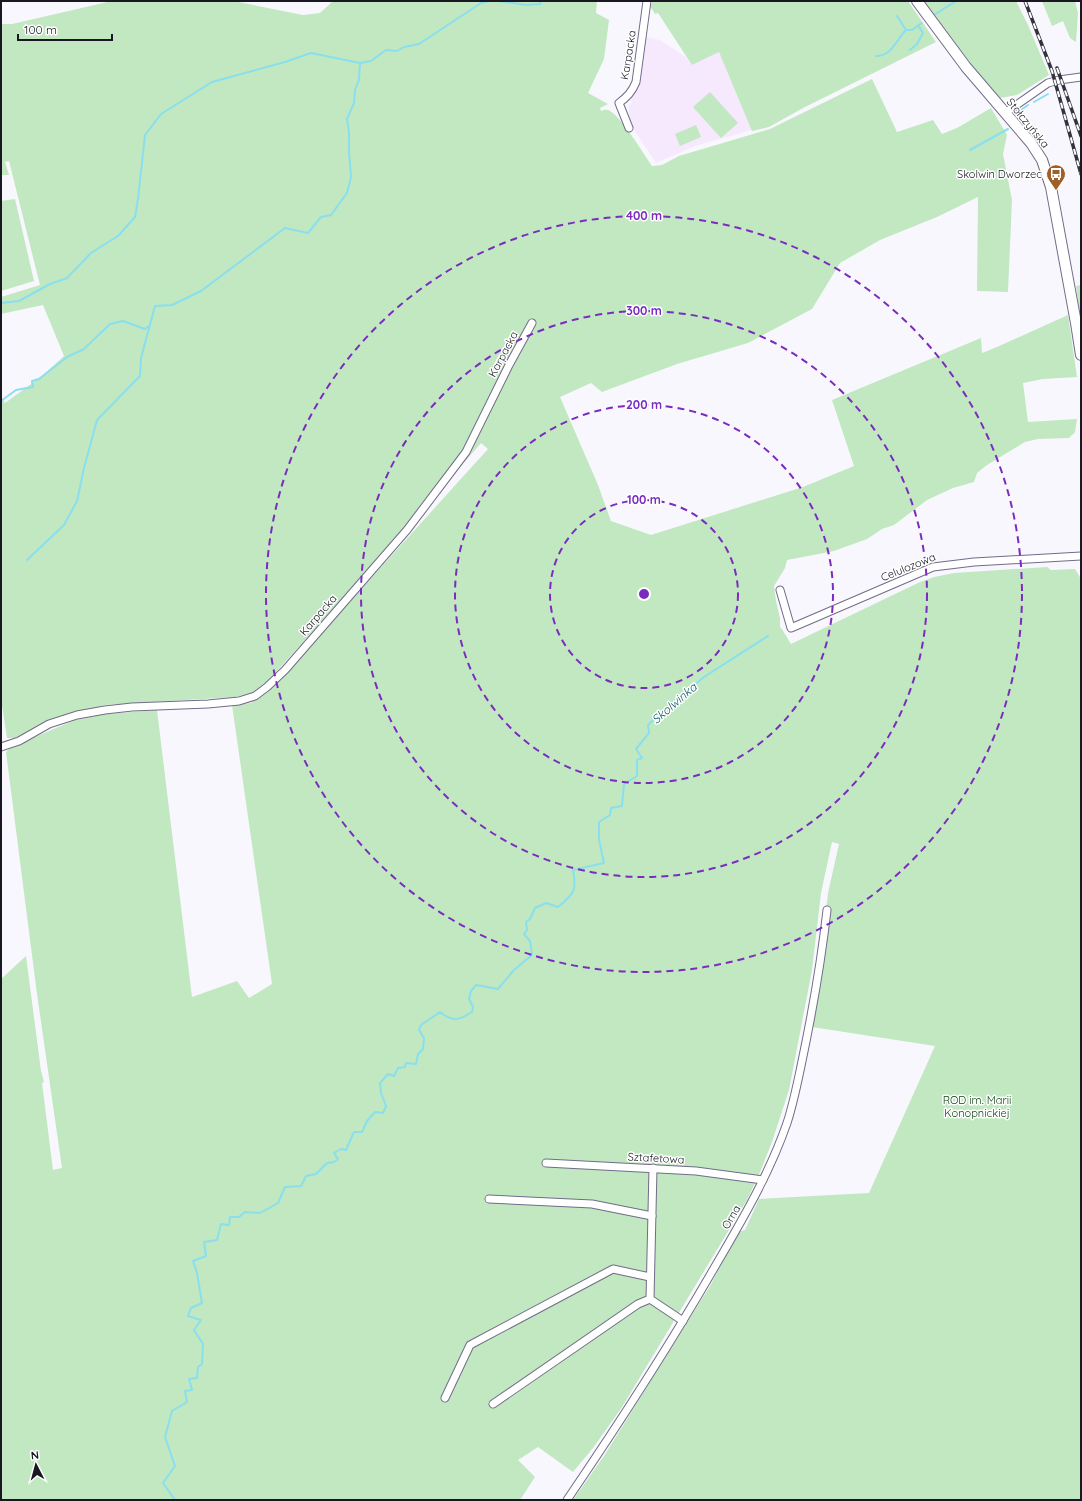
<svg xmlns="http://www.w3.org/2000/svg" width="1082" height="1501" viewBox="0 0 1082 1501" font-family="Quicksand,sans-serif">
  <rect width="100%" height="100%" fill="#f9f7fe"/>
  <polygon fill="#f6e9fd" points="646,37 660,40 686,57 692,65 719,52 752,130 695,146 656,163 631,125 629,116 629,106 632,102 630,100 637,89"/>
  <g fill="#c1e8c1">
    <path d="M 112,1 L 233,1 L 303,15 L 320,13 L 333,1 L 597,1 L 596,13 L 609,20 L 604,59 L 588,93 L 608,104 L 600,108 L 601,111 C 605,110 607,109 610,111 C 621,117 644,154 652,166 L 662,165 L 679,156 L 770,129 L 872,79 L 897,132 L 933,120 L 942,134 L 957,128 L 991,108 L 1007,135 L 1003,154 L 1012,200 L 1008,292 L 977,291 L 978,197 L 937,217 L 880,240 L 840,263 L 812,309 L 748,343 L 677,364 L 602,392 L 591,383 L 560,397 L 598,485 L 611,521 L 651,535 L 803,487 L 854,466 L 832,400 L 981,338 L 982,353 L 997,347 L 1068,315 L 1077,377 L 1043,379 L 1023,383 L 1028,422 L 1077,419 L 1075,432 L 1069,438 L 1038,439 L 1025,442 L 987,465 L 977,473 L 974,482 L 953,488 L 927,500 L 894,525 L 882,529 L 867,539 L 834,551 L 787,560 L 785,568 L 774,586 L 776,601 L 780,618 L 780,627 C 785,633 787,638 791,644 L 920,582 L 934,577 L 954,573 L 1047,567 L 1051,570 L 1075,569 L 1081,579 L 1081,1500 L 573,1500 L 604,1456 L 710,1286 L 738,1232 L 745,1230 L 759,1199 L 869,1193 L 935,1046 L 812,1027 L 828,893 L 839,844 L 832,842 L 821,893 L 812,970 L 789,1090 L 772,1142 L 758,1177 L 747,1200 L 622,1407 L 593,1448 L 573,1472 L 538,1447 L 518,1460 L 535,1477 L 520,1500 L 1,1500 L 1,979 L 26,956 L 41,1071 L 44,1082 L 42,1083 L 53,1170 L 62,1168 L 37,994 L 6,752 L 11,747 L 75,720 L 106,714 L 157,710 L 192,997 L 237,981 L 249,998 L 272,984 L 232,705 L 251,703 L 268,692 L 488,449 L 481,443 L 441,489 L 267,682 L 253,693 L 235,697 L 105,705 L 54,720 L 16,738 L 7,738 L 1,699 L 1,397 L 5,403 L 42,376 L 64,356 L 43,305 L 1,314 L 1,297 L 40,285 L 9,161 L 5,162 L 9,175 L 1,175 L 1,24 L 12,24 Z"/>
    <polygon points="653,1 908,1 936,42 803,108 769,127 752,131 719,52 692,65 658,13 655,14 650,6"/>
    <polygon points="924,1 1016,1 1028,25 1049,75 1017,95 1000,98 981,77"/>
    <polygon points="1042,1 1075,1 1078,13 1076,42 1070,38 1063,21 1052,26"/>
    <polygon points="710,92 738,123 721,138 693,107"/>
    <polygon points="696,125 701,137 680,146 675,134"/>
    <polygon points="15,199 34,281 1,291 1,201"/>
    <polygon points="1081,285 1081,323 1076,286"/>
  </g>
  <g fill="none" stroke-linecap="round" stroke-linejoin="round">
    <g stroke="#8adfee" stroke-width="2">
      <polyline points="499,1 526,5 540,4 540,1"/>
      <polyline points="934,15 956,1"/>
      <polyline points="897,16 906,30 912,30 922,23"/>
      <polyline points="910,50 917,44 923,33 918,25"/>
      <path d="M 876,56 C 892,56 896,40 906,30"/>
      <polyline points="1034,102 1048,94"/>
      <polyline points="1017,113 1028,105"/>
      <polyline points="970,150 1008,129"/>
      <polyline points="1,303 19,301 50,284 67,278 91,253 118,236 135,217 138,199 145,135 161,114 212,82 285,62 311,53 360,63 371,61 386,50 397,51 404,47 419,44 481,3 489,1"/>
      <polyline points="1,401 16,390 33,387 32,381 39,379 67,357 84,349 110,324 123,321 145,329 149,326"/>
      <polyline points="27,560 64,525 77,501 84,468 97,420 140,376 141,358 155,306 172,305 201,291 285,228 308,233 321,217 331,215 347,193 351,177 349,152 349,132 347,119 354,103 355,90 359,80 360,63"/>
      <path d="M 175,1500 L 163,1483 L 175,1466 L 165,1437 L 172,1411 L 187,1402 L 185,1391 L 192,1390 L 189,1379 L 197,1378 L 198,1367 L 202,1364 L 203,1344 L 194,1330 L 201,1320 L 188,1316 L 191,1308 L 202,1303 L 197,1273 L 193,1261 L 206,1256 L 204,1242 L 217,1240 L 221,1224 L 229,1225 L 230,1217 L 239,1217 L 245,1212 L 260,1213 L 278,1203 L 285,1187 L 301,1186 L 306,1176 L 316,1174 L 327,1163 L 334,1162 L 338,1159 L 334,1153 L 341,1149 L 346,1150 L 354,1132 L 362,1132 L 367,1121 L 375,1112 L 383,1113 L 386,1106 L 381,1093 L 380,1083 L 388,1074 L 394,1076 L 398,1068 L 405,1067 L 406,1063 L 416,1064 L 418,1054 L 423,1049 L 424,1038 L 419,1030 L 421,1025 L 440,1012 C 453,1022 458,1021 472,1012 L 473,1007 L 469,999 L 471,991 L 476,985 L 498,989 L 514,970 L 532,955 L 530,941 L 524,934 L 527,930 L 526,922 L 530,919 L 535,908 L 546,903 L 558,907 C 574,894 577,891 573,870 L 604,863 L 599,840 L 599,822 L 610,815 L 611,808 L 622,806 L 624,784 L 637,776 L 637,760 L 642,758 L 636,749 L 649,733 L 648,725 L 666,708 L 704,677 L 768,636"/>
    </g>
    <defs>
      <g id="street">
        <polyline points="1005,113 1048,83 1059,80 1081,77"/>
        <path d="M 629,128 L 619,103 C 627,97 632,92 636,82 L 647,1"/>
        <polyline points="780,590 791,628 933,567 974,562 1081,556"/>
        <polyline points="1,747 19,741 49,724 77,715 105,710 132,707 208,704 239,701 255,696 267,687 285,670 407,530 460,460 466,452 509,365 532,323"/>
        <polyline points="546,1163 696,1171 763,1180"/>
        <polyline points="653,1168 650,1299 683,1321"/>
        <polyline points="489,1199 592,1204 652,1216"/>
        <polyline points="445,1398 470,1345 613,1269 650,1277"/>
        <polyline points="493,1404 638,1304 650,1299"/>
        <path d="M 567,1500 C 618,1425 668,1348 713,1270 C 741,1222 769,1175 787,1123 C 793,1105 797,1085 801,1066 C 812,1014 821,963 827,910"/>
      </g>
      <polyline id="secondary" points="917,1 966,67 1031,143 1042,160 1051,187 1076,323 1081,355"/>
    </defs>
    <use href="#street" stroke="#726b89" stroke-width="9"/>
    <use href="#secondary" stroke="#726b89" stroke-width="12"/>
    <use href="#street" stroke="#fff" stroke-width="7"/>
    <use href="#secondary" stroke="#fff" stroke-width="10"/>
    <defs>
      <g id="rail">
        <polyline points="1025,1 1052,71 1081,174"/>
        <polyline points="1057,68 1081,136"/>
      </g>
    </defs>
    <use href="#rail" stroke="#34323c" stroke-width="3.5"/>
    <use href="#rail" stroke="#fff" stroke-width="2" stroke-dasharray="6" stroke-linecap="butt"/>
  </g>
  <g fill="none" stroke="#7b2cbf" stroke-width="2" stroke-dasharray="7 5">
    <circle cx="644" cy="594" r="94"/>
    <circle cx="644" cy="594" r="189"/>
    <circle cx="644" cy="594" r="283"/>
    <circle cx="644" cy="594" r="378"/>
  </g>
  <defs>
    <symbol id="bus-pin" viewBox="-11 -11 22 30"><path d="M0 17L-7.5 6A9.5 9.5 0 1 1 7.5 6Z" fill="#9f5f28" stroke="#fff"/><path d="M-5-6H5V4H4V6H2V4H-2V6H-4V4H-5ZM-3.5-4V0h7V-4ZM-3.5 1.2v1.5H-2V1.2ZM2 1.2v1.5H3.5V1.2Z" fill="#fff"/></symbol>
  </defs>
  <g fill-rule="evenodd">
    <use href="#bus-pin" x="1045" y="163" width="22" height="30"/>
  </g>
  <g text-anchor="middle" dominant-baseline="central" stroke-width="3" stroke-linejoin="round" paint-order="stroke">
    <g font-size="11" fill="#191722" stroke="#fff">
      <text transform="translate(628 55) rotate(-81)">Karpacka</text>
      <text transform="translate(1028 123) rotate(51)">Stołczyńska</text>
      <text transform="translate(503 354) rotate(-62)">Karpacka</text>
      <text transform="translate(908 567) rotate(-22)">Celulozowa</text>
      <text transform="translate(318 615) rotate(-49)">Karpacka</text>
      <text transform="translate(656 1158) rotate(3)">Sztafetowa</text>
      <text transform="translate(731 1217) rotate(-60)">Orna</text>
    </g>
    <g font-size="11" fill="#191722" stroke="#fff" text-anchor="end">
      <text x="1042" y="174">Skolwin Dworzec</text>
    </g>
    <g font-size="11" fill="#104315" stroke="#fff">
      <text x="977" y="1100">ROD im. Marii<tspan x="977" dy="13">Konopnickiej</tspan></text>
    </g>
    <g font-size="12" font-style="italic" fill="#0f5863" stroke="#fff">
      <text transform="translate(674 703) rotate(-41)">Skolwinka</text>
    </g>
  </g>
  <circle cx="644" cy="594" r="6" fill="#7b2cbf" stroke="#fff" stroke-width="2"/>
  <g font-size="12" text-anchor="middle" font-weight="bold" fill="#7b2cbf" stroke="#fff" stroke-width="3" stroke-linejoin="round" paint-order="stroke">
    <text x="644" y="220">400 m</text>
    <text x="644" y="315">300 m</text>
    <text x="644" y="409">200 m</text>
    <text x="644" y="504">100 m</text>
  </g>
  <rect width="1082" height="1501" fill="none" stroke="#191722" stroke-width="4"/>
  <g transform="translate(36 1465) rotate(354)" stroke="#ffffff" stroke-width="3" paint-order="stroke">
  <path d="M0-3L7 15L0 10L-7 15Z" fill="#191722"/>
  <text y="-6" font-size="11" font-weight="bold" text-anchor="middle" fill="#191722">N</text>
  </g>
  <path d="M18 34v6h94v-6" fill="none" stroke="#191722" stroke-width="2"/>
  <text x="24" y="34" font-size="12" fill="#191722" stroke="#ffffff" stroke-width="3" paint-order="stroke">100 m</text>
</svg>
